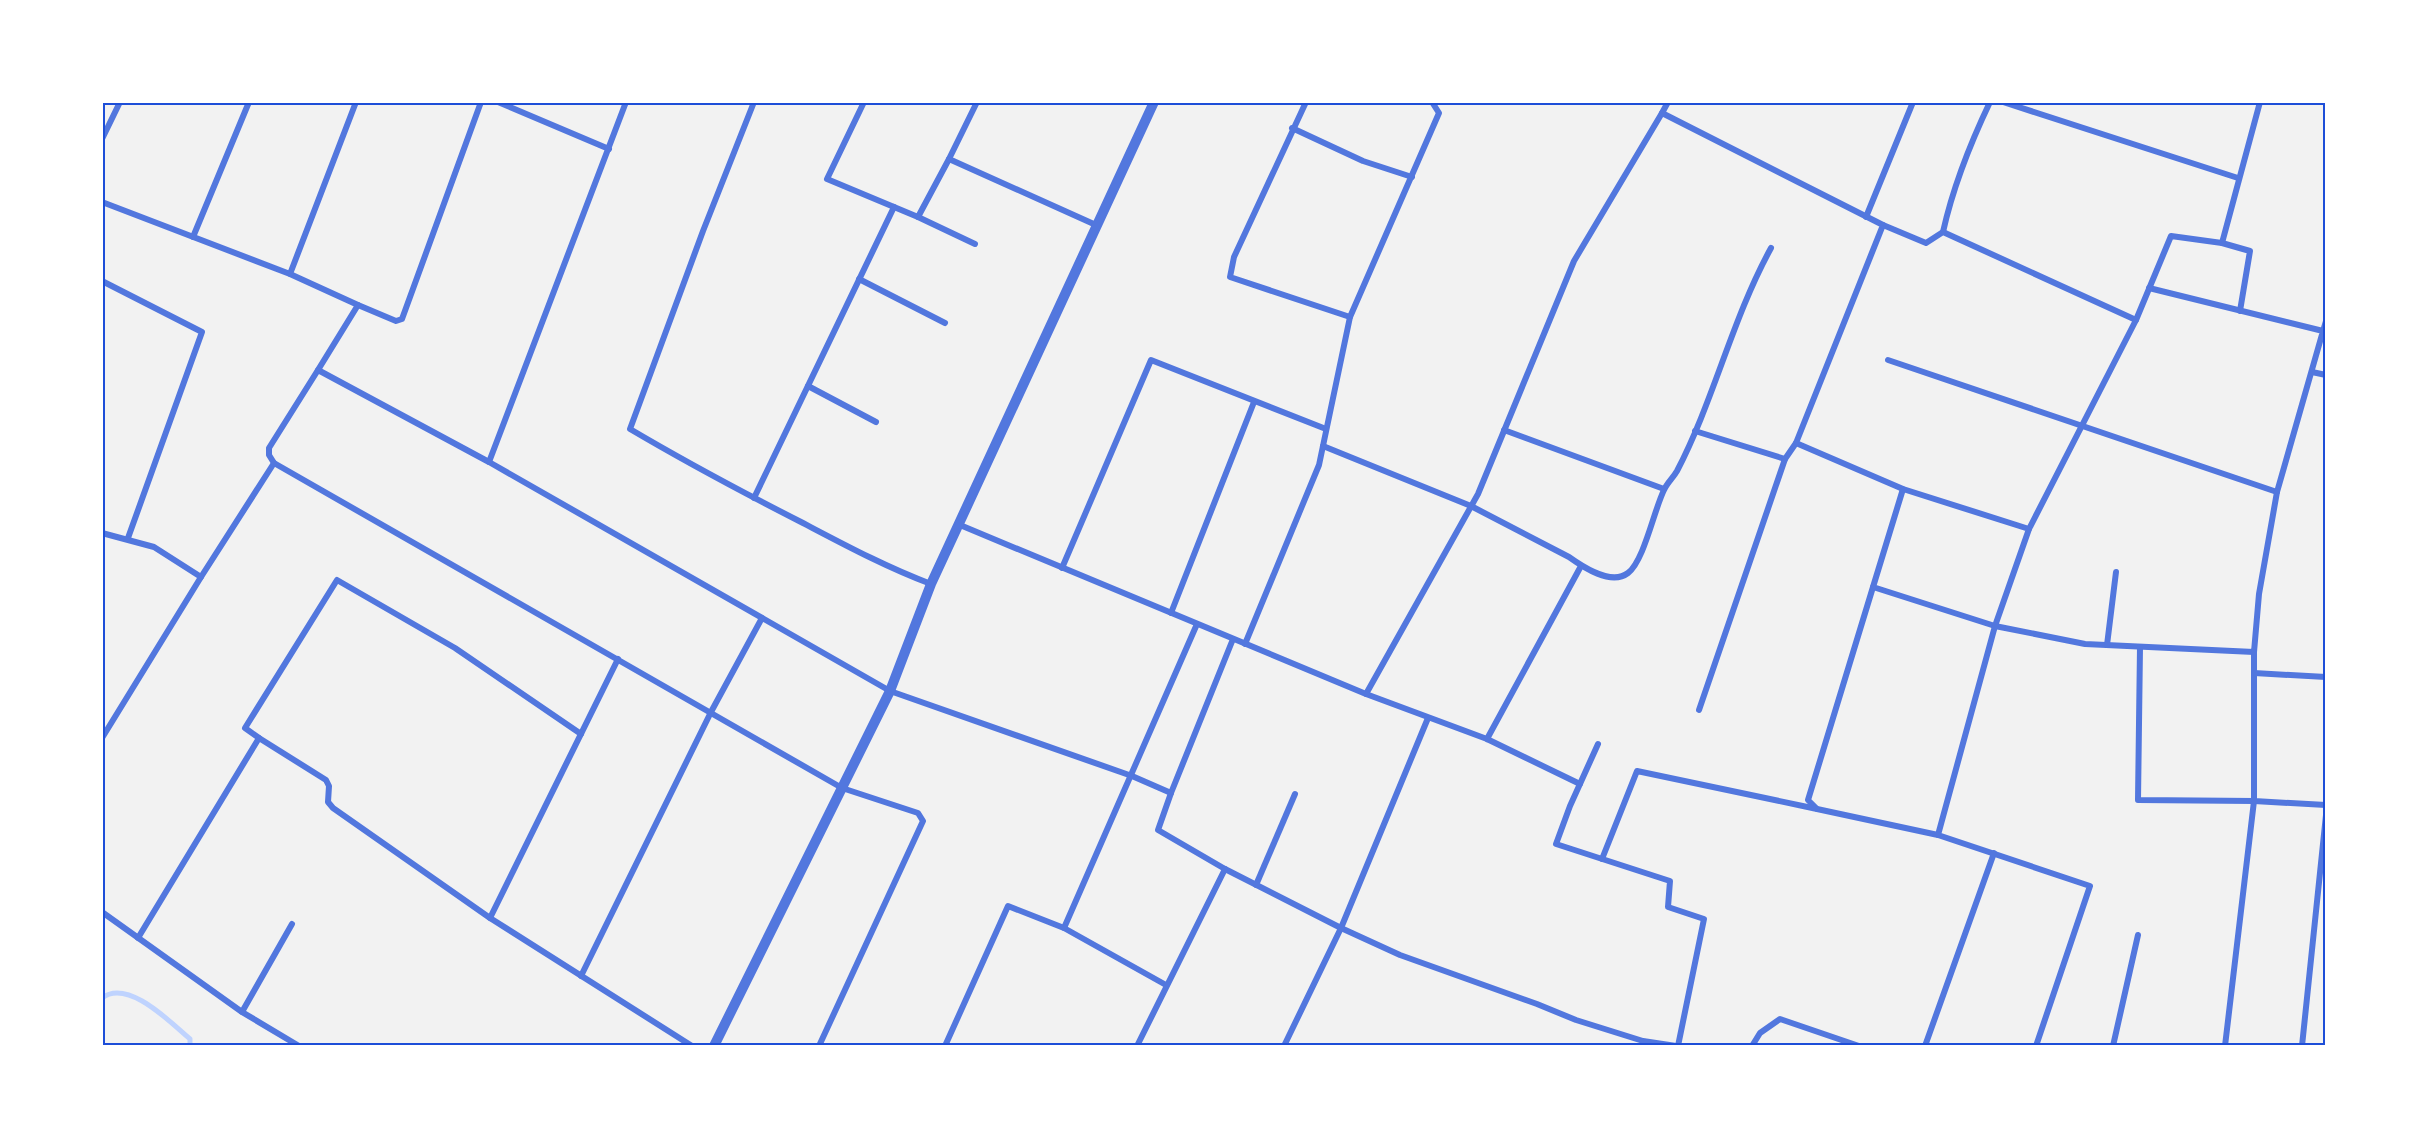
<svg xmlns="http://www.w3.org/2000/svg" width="2428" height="1148" viewBox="0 0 2428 1148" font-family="Manrope,sans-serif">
  <rect width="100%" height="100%" fill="#f2f2f2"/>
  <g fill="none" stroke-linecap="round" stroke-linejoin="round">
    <path stroke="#bfd3fe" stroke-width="5" d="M 102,998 C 128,978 171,1023 190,1039 L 190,1046"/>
    <g stroke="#5277de" stroke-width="6">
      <polyline points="498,102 609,149"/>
      <path d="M 754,102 L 703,231 L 630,429 C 686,462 744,493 803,523 C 845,545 886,567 931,584"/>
      <polyline points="864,102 827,179 918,217 949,159"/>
      <polyline points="977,102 949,159 1096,225"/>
      <polyline points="1306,102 1234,257 1230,277 1350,317"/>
      <polyline points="2003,102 2238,178"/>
      <polyline points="1662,113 1668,102"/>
      <polyline points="1292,128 1363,161 1412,177"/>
      <polyline points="102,139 120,102"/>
      <polyline points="102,202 290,274 358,305 318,370"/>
      <polyline points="918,217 975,244"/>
      <polyline points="1866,217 1913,102"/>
      <polyline points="1883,225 1926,243 1943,232 2136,320"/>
      <path d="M 1943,232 C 1953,187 1970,144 1990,102"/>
      <polyline points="193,237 249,102"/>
      <polyline points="2222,243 2250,251 2240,311"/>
      <polyline points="290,274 356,102"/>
      <polyline points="859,279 945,323"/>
      <polyline points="102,281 202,332 128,538"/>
      <polyline points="358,305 396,321 402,319 481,102"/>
      <polyline points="2323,331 2326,321"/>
      <polyline points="1888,360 2277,492"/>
      <polyline points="2312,372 2326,375"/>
      <polyline points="808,386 876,422"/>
      <polyline points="1504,430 1664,489"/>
      <polyline points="1695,431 1785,459"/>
      <path d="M 1323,446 L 1471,506 L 1569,557 C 1583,567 1611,586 1628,573 C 1644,561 1654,510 1664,490 C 1667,483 1673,478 1677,471 C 1714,400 1732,319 1771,248"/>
      <polyline points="489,462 626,102"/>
      <polyline points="274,463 269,455 269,448 318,370 489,462 890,691 1132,776 1171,793 1233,639"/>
      <polyline points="1903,489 1873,587 1995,626 2085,644 2254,652 2259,594 2277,492 2323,331 2149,288"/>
      <polyline points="754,498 894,207"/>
      <polyline points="960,525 1366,694 1478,494 1574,261 1662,113 1883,225 1796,443 1903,489 2029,529 1995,626 1938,835 2090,886 2036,1046"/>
      <polyline points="2029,529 2136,320 2171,236 2222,243 2260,102"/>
      <polyline points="102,533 154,547 201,577 102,738"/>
      <polyline points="1062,568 1151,360 1326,429"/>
      <polyline points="201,577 274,463 842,788 918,813 923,821 819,1046"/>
      <polyline points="1873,587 1808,800 1817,809 1938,835"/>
      <polyline points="1171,613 1254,402"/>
      <polyline points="1245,644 1319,465 1350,317 1439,113 1432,102"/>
      <polyline points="2107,645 2116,572"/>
      <polyline points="2140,647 2138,800 2254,801 2225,1046"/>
      <polyline points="2254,652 2254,801 2326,805"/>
      <polyline points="618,659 490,918 692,1046"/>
      <polyline points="2254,673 2326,677"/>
      <polyline points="1366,694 1487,739 1580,784"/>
      <polyline points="1699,710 1785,459 1796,443"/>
      <polyline points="259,738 245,728 337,580 455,648 581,734"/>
      <polyline points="1487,739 1581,566"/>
      <polyline points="1598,744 1570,806 1556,844 1670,881 1668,907 1704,919 1678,1046"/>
      <polyline points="1171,793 1158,830 1225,869 1341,928 1400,955 1537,1004 1576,1020 1643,1041 1676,1046"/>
      <polyline points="1602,859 1637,771 1817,809"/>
      <polyline points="1256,885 1295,794"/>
      <polyline points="102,912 242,1012 299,1046"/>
      <polyline points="1064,928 1166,985"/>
      <polyline points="138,938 259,738 326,780 329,786 328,802 333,808 490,918"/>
      <polyline points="581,976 711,712 762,618"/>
      <polyline points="242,1012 292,924"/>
      <polyline points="945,1046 1008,906 1064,928 1197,624"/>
      <polyline points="1137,1046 1225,869"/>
      <polyline points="1284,1046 1341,928 1428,718"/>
      <polyline points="1752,1046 1760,1033 1780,1019 1859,1046"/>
      <polyline points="1925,1046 1994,853"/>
      <polyline points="2113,1046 2138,935"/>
      <polyline points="2302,1046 2326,815"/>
    </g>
    <polyline stroke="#5277de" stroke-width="10" points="714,1046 890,691 931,584 1154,102"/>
  </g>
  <rect width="2428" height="1148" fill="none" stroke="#ffffff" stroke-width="207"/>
  <rect x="104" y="104" width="2220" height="940" fill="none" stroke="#1d4ed8" stroke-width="2"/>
</svg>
